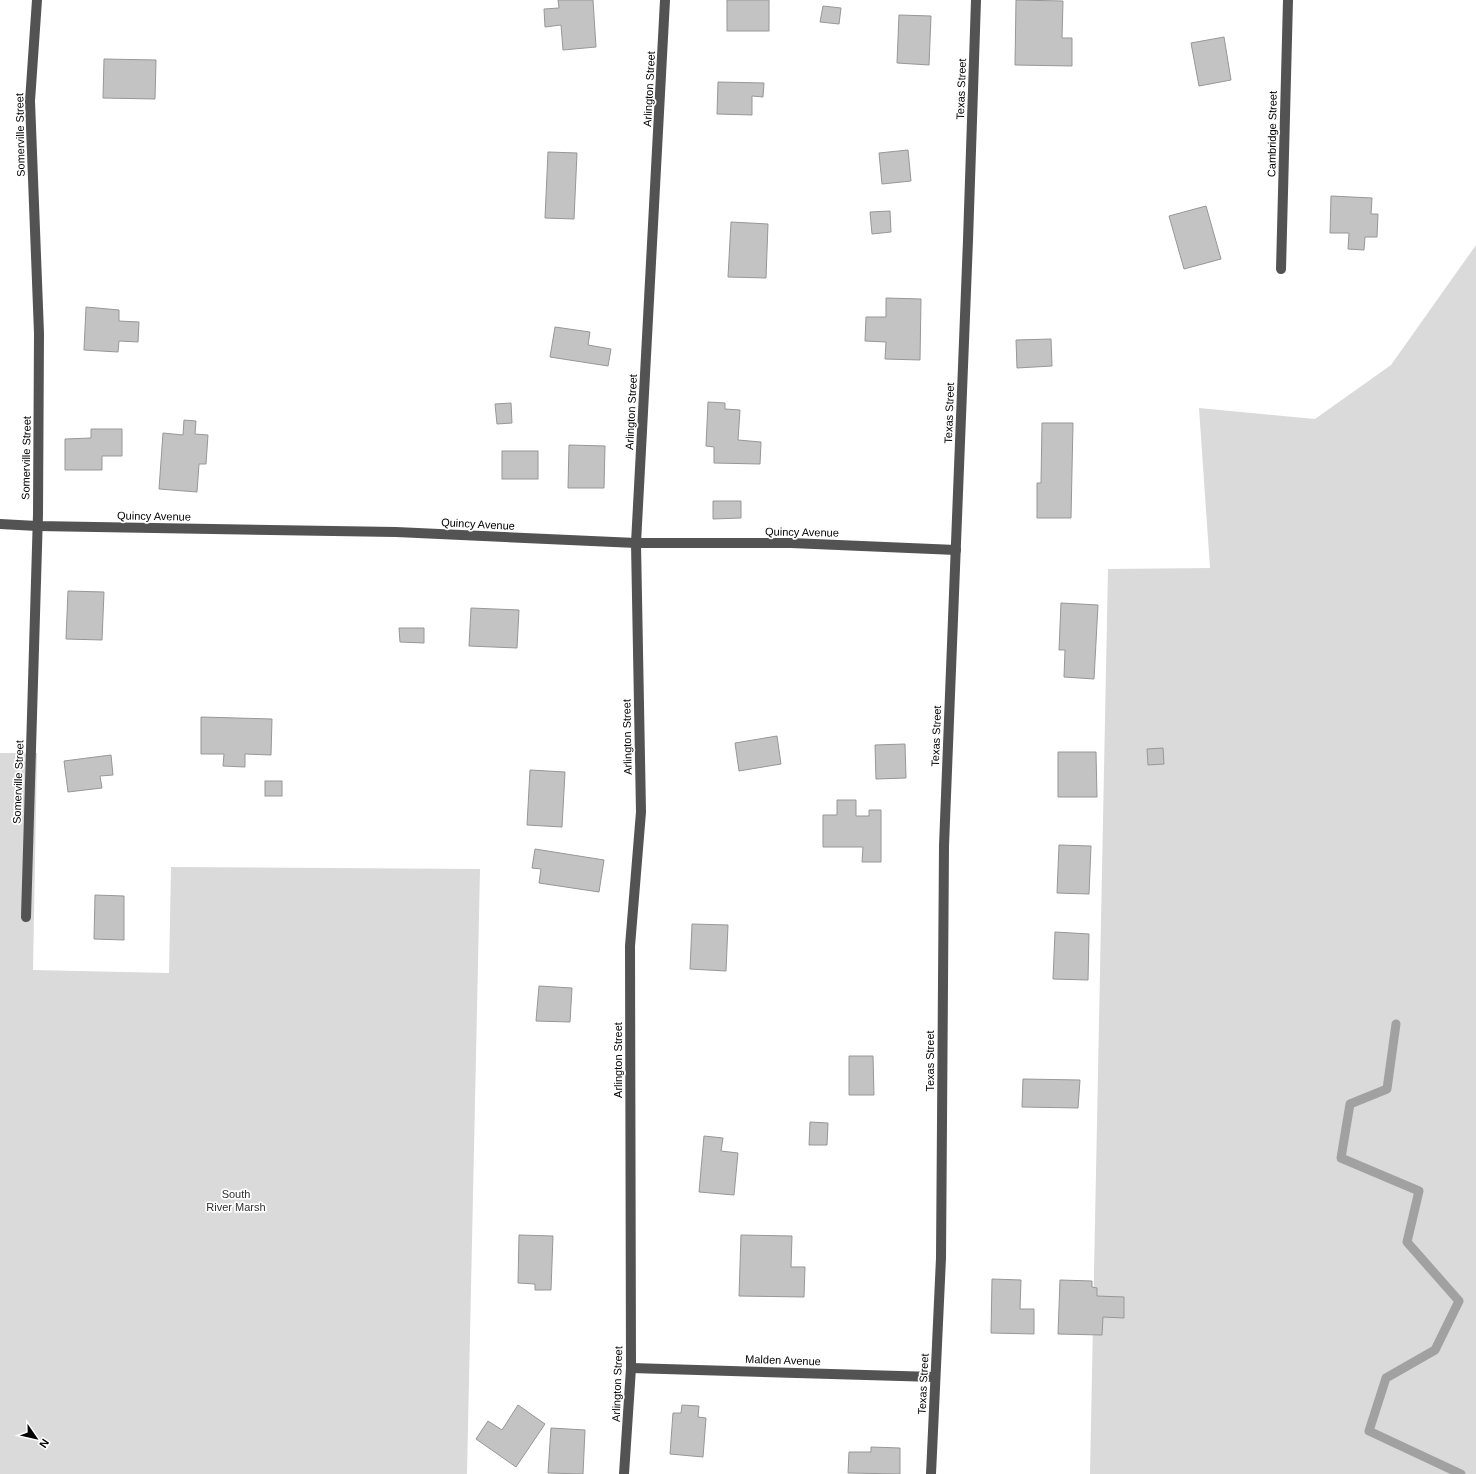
<svg xmlns="http://www.w3.org/2000/svg" width="1476" height="1474" viewBox="0 0 1476 1474" font-family="Helvetica,sans-serif">
  <rect width="100%" height="100%" fill="#fff"/>
  <g fill="#dadada">
    <polygon points="1476,245 1476,1474 1090,1474 1108,569 1210,568 1199,408 1315,419 1391,365"/>
    <polygon points="0,753 37,753 33,970 169,973 171,867 480,869 467,1474 0,1474"/>
  </g>
  <g fill="none" stroke-linecap="round" stroke-linejoin="round">
    <polyline stroke="#a1a1a1" stroke-width="9" points="1396,1024 1387,1089 1350,1104 1341,1158 1419,1191 1407,1242 1459,1301 1435,1350 1386,1378 1369,1431 1461,1474"/>
  </g>
  <g fill="#c3c3c3" stroke="#979797">
    <polygon points="558,0 593,0 596,47 563,50 561,25 545,27 544,9 559,8"/>
    <rect x="727" y="0" width="42" height="31"/>
    <polygon points="1016,0 1063,1 1062,38 1072,38 1072,66 1015,65"/>
    <polygon points="823,6 841,8 839,24 820,22"/>
    <polygon points="899,15 931,16 929,65 897,63"/>
    <polygon points="1224,37 1231,80 1199,86 1191,43"/>
    <polygon points="104,59 156,60 155,99 103,98"/>
    <polygon points="718,82 764,83 763,97 752,96 752,115 717,114"/>
    <polygon points="908,150 911,181 882,184 879,153"/>
    <polygon points="548,152 577,153 574,219 545,218"/>
    <polygon points="1331,196 1372,198 1371,214 1378,214 1377,237 1365,237 1364,250 1348,249 1349,233 1330,233"/>
    <polygon points="1206,206 1221,259 1184,269 1169,216"/>
    <polygon points="890,211 891,232 872,234 870,212"/>
    <polygon points="731,222 768,224 766,278 728,277"/>
    <polygon points="886,298 921,299 920,360 885,359 886,342 865,341 866,317 886,317"/>
    <polygon points="86,307 119,310 119,321 139,322 138,342 119,341 118,352 84,350"/>
    <polygon points="555,327 590,332 588,345 611,349 608,366 550,357"/>
    <polygon points="1051,339 1052,366 1017,368 1016,340"/>
    <polygon points="708,402 725,403 725,409 740,410 738,440 761,442 760,464 714,463 714,447 706,446"/>
    <polygon points="511,403 512,423 497,424 495,404"/>
    <polygon points="184,420 196,421 195,434 208,435 206,464 199,464 197,492 159,489 163,433 183,435"/>
    <polygon points="1042,423 1073,423 1071,518 1037,518 1037,483 1041,483"/>
    <polygon points="91,429 122,429 122,456 102,456 102,470 65,470 65,439 91,438"/>
    <polygon points="569,445 605,446 604,488 568,488"/>
    <rect x="502" y="451" width="36" height="28"/>
    <polygon points="713,501 741,501 741,518 713,519"/>
    <polygon points="68,591 104,592 102,640 66,639"/>
    <polygon points="1061,603 1098,605 1094,679 1064,677 1065,650 1059,650"/>
    <polygon points="471,608 519,610 517,648 469,646"/>
    <polygon points="399,628 424,628 424,643 400,642"/>
    <polygon points="201,717 272,719 271,755 245,754 245,767 223,766 224,754 201,754"/>
    <polygon points="777,736 781,764 739,771 735,743"/>
    <polygon points="905,744 906,778 876,779 875,745"/>
    <polygon points="1163,748 1164,764 1148,765 1147,749"/>
    <polygon points="1058,752 1096,752 1097,797 1058,797"/>
    <polygon points="111,755 113,775 100,776 102,788 68,792 64,761"/>
    <polygon points="530,770 565,772 562,827 527,825"/>
    <rect x="265" y="781" width="17" height="15"/>
    <polygon points="837,800 856,800 856,816 869,816 869,810 881,810 881,862 862,862 863,847 823,847 823,815 837,815"/>
    <polygon points="1059,845 1091,846 1089,894 1057,893"/>
    <polygon points="535,849 604,860 599,892 539,883 541,869 532,868"/>
    <polygon points="95,895 124,896 124,940 94,939"/>
    <polygon points="692,924 728,925 726,971 690,969"/>
    <polygon points="1055,932 1089,934 1088,980 1053,979"/>
    <polygon points="539,986 572,988 570,1022 536,1021"/>
    <polygon points="849,1056 873,1056 874,1095 849,1095"/>
    <polygon points="1023,1079 1080,1080 1078,1108 1022,1107"/>
    <polygon points="810,1122 828,1123 827,1145 809,1145"/>
    <polygon points="704,1136 723,1138 721,1151 738,1153 734,1195 699,1192"/>
    <polygon points="519,1235 553,1236 551,1290 535,1290 535,1284 518,1283"/>
    <polygon points="741,1235 792,1236 791,1267 805,1267 804,1297 739,1296"/>
    <polygon points="992,1279 1021,1280 1020,1309 1034,1309 1034,1334 991,1333"/>
    <polygon points="1060,1280 1092,1281 1092,1287 1097,1288 1097,1296 1124,1297 1124,1318 1103,1317 1102,1335 1058,1334"/>
    <polygon points="518,1405 545,1424 516,1467 476,1439 488,1421 502,1430"/>
    <polygon points="682,1405 699,1406 698,1417 706,1418 703,1457 670,1454 673,1413 681,1413"/>
    <polygon points="551,1428 585,1430 583,1474 548,1473"/>
    <polygon points="871,1447 900,1448 900,1474 848,1473 849,1452 871,1452"/>
  </g>
  <g fill="none" stroke-linecap="round" stroke-linejoin="round">
    <g stroke="#535353" stroke-width="10">
      <polyline points="1281,269 1288,0"/>
      <polyline points="0,524 37,526 396,532 636,543 791,543 956,550"/>
      <polyline points="26,917 38,514 39,333 30,101 37,0"/>
      <polyline points="631,1368 935,1377"/>
      <polyline points="624,1474 631,1368 630,946 641,812 636,543 665,0"/>
      <polyline points="931,1474 941,1258 944,846 968,240 976,0"/>
    </g>
  </g>
  <g text-anchor="middle" dominant-baseline="central" stroke-width="3.5" stroke-linejoin="round" paint-order="stroke">
    <g font-size="11" fill="#000" stroke="#fff">
      <text transform="translate(649 89) rotate(-87)">Arlington Street</text>
      <text transform="translate(961 89) rotate(-88)">Texas Street</text>
      <text transform="translate(1272 134) rotate(-89)">Cambridge Street</text>
      <text transform="translate(20 135) rotate(-91)">Somerville Street</text>
      <text transform="translate(631 412) rotate(-87)">Arlington Street</text>
      <text transform="translate(949 413) rotate(-88)">Texas Street</text>
      <text transform="translate(26 458) rotate(-89)">Somerville Street</text>
      <text transform="translate(154 516) rotate(1)">Quincy Avenue</text>
      <text transform="translate(478 524) rotate(3)">Quincy Avenue</text>
      <text transform="translate(802 532) rotate(1)">Quincy Avenue</text>
      <text transform="translate(936 736) rotate(-88)">Texas Street</text>
      <text transform="translate(627 737) rotate(-91)">Arlington Street</text>
      <text transform="translate(18 782) rotate(-88)">Somerville Street</text>
      <text transform="translate(618 1060) rotate(-90)">Arlington Street</text>
      <text transform="translate(930 1061) rotate(-90)">Texas Street</text>
      <text transform="translate(783 1360) rotate(2)">Malden Avenue</text>
      <text transform="translate(617 1384) rotate(-88)">Arlington Street</text>
      <text transform="translate(923 1384) rotate(-87)">Texas Street</text>
    </g>
    <g font-size="11" fill="#313131" stroke="#fff">
      <text x="236" y="1194">South<tspan x="236" dy="13">River Marsh</tspan></text>
    </g>
  </g>
  <g transform="translate(36 1438) rotate(124)" stroke="#ffffff" stroke-width="3" paint-order="stroke">
  <path d="M0-3L7 15L0 10L-7 15Z" fill="#000000"/>
  <text y="-6" font-size="11" font-weight="bold" text-anchor="middle" fill="#000000">N</text>
  </g>
</svg>
